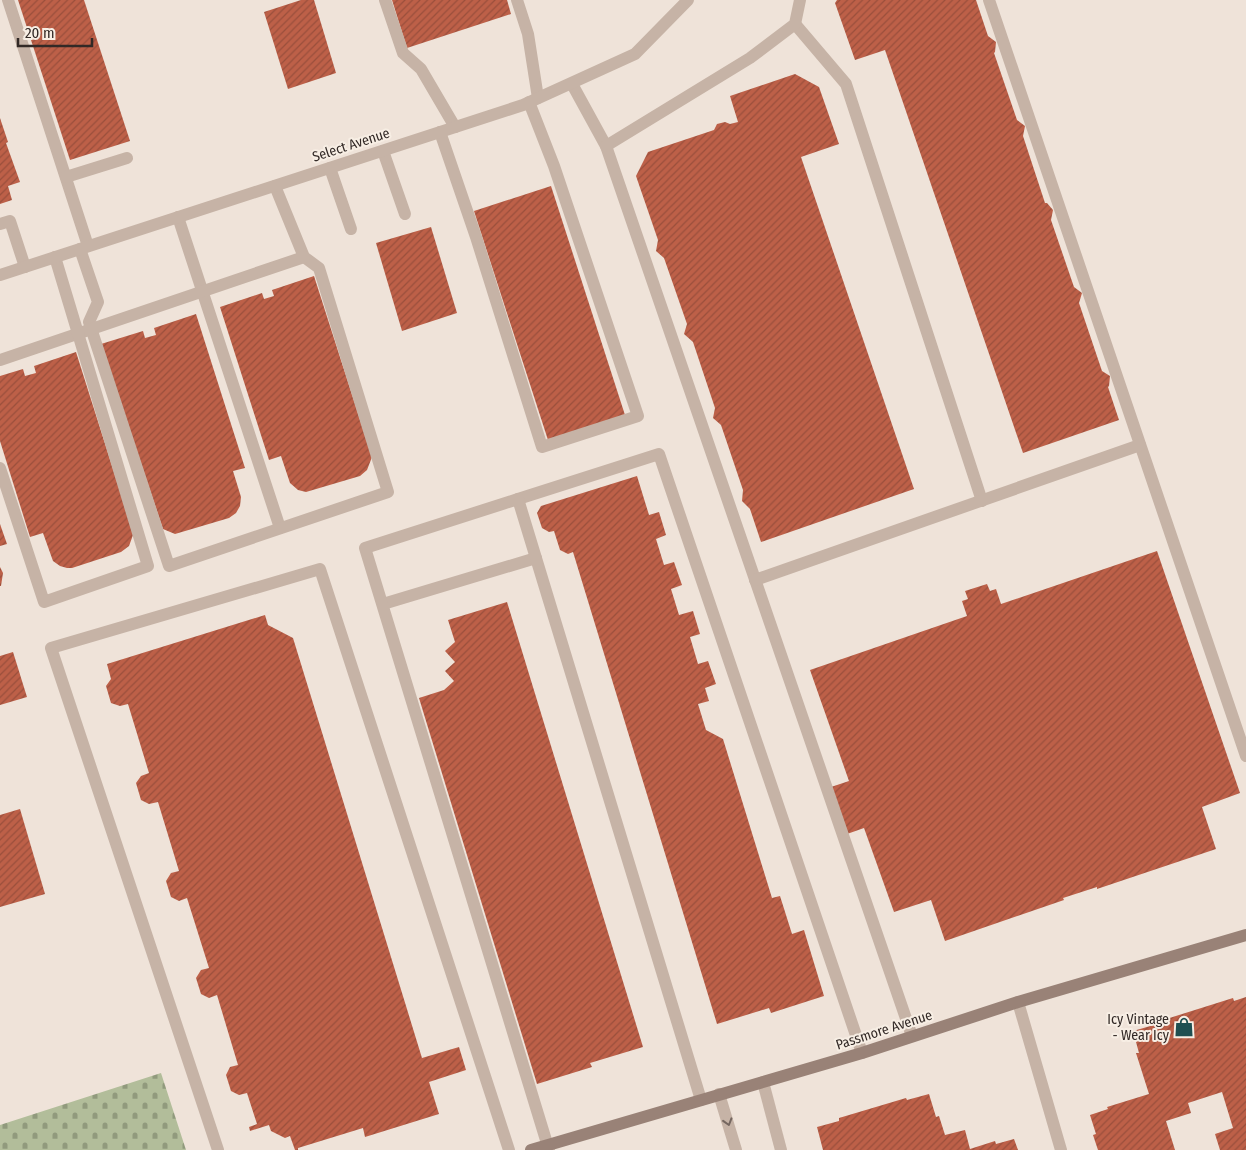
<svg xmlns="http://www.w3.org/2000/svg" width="1246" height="1150" viewBox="0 0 1246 1150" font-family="'Fira Sans Condensed',sans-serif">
  <defs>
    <pattern id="cemetery-stones" width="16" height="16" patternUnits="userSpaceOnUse" patternTransform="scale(1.25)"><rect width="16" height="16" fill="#b2bd9a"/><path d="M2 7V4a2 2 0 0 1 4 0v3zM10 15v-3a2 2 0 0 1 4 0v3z" fill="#919a7d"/></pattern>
    <pattern id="building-hatch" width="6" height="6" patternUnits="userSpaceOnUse" patternTransform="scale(1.25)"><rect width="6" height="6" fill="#bd6048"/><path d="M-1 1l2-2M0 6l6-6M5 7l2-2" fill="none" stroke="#9a4f3c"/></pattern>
  </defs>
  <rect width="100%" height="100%" fill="#efe3d9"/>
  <polygon fill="url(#cemetery-stones)" points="161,1073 186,1150 0,1150 0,1125"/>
  <g fill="url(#building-hatch)">
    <polygon points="18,0 84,0 130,141 70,160"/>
    <polygon points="301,0 314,0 336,73 288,89 264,12"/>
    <polygon points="392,0 507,0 511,14 407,48"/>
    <polygon points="837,0 976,0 988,36 996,42 995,52 994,53 1017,120 1025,126 1023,136 1045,203 1047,203 1053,210 1051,220 1074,287 1082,293 1079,303 1102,371 1110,376 1109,386 1108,387 1119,420 1023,453 885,50 855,60 835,3"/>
    <polygon points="795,74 819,87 839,144 801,157 914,489 761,542 750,509 742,501 743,490 721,425 713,418 715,408 693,342 684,334 687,324 664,258 656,251 658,240 636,176 648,152 714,130 717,124 725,122 730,124 738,122 730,96"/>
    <polygon points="0,118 8,142 6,143 20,182 8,186 12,200 0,204"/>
    <polygon points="551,186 625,415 548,440 474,211"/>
    <polygon points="431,227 457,313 402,331 376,243"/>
    <polygon points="314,276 372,457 367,470 360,476 306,492 298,490 290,483 281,456 269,460 220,307 262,293 264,299 274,296 272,290"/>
    <polygon points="196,314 245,468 233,471 241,497 240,506 236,513 229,518 175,534 163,529 101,344 143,331 145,338 156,335 154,328"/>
    <polygon points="76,352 132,529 133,535 129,546 121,552 72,568 67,568 60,566 53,561 43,533 30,537 0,441 0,376 23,369 25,376 36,373 34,366"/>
    <polygon points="637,476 649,515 659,512 666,535 656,539 664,565 674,562 682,585 671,589 679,615 693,611 700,634 690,637 698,664 708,661 716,684 705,688 709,701 698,704 706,730 723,739 772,898 780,896 792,934 804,930 824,996 771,1013 769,1008 717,1024 573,552 568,554 560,550 554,531 549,532 542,528 537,513 541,506"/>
    <polygon points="0,524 7,544 0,546"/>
    <polygon points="1157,551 1240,793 1202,807 1216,849 1097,889 1097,887 1063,898 1064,900 945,941 931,900 894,912 864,828 847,834 831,787 849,781 810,670 967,616 962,601 968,599 965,591 987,584 990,591 996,589 1001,604"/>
    <polygon points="0,567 3,573 1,586 0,586"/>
    <polygon points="507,602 643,1047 590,1063 592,1067 537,1084 419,698 444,690 454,681 445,671 455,662 445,651 455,642 448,620"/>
    <polygon points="265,615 268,625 293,638 422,1058 459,1047 466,1070 429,1082 439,1114 365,1137 363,1128 298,1148 298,1150 295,1150 290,1136 285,1138 271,1131 269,1125 250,1131 249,1127 257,1124 247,1093 239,1095 231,1091 226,1075 230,1067 238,1065 217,995 209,998 201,994 196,978 201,970 209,968 187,898 179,901 171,897 166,881 171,873 179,871 158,802 149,804 141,800 136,783 141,776 149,773 128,704 120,706 111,703 106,686 111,679 107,664"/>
    <polygon points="13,652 27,697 0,705 0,656"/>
    <polygon points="20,809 45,894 0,907 0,815"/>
    <polygon points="1246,997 1246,1150 1220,1150 1215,1134 1233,1128 1222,1092 1188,1103 1191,1113 1166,1121 1175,1150 1098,1150 1093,1135 1096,1134 1090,1115 1108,1109 1107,1107 1149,1094 1136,1053 1139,1053 1133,1031 1161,1023 1160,1021 1233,998 1234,1001"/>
    <polygon points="929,1094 936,1117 939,1116 945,1135 965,1130 970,1149 995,1141 996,1144 1014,1139 1018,1150 823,1150 817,1127 839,1121 839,1118 906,1098 907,1100"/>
  </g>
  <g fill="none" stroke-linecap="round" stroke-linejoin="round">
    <g stroke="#c6b3a6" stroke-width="12">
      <polyline points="8,0 88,246"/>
      <polyline points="385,0 403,53 421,69 455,127"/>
      <polyline points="517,0 528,34 538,98"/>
      <polyline points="989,0 1246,756"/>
      <polyline points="795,24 846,84 982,501"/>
      <polyline points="572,84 606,146 912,1036"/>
      <polyline points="440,132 476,237 542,447 638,416 554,166 529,102"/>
      <polyline points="606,146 750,58 795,24 800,0"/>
      <polyline points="383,151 405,214"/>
      <polyline points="330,168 351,229"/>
      <polyline points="66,177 127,158"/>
      <polyline points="178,217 280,528"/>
      <polyline points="0,224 10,221 25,267"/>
      <polyline points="80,249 98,302 89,322 169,566 388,492 319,268 304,257 275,186"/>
      <polyline points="0,360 304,257"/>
      <polyline points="0,468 44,602 148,566 55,257"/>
      <polyline points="518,499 659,454 862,1053"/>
      <polyline points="755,580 1140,445"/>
      <polyline points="383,604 536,558"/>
      <polyline points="1018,1002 1061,1150"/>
      <polyline points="763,1082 781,1150"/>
      <polyline points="719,1094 736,1150"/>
      <polyline points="218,1150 51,648 320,569 509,1150"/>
      <polyline points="549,1150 365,548 518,499 701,1100"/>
    </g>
    <polyline stroke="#c6b3a6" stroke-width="12" points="0,275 523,105 635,54 688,0"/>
    <polyline stroke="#998277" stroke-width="12" points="531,1150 862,1053 1018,1002 1246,935"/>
  </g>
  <defs><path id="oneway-chevron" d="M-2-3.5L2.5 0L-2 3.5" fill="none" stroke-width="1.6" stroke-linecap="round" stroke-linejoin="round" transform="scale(1.25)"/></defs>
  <use stroke="#756760" href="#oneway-chevron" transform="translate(728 1122) rotate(73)"/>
  <defs>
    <symbol id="shop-bare" viewBox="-9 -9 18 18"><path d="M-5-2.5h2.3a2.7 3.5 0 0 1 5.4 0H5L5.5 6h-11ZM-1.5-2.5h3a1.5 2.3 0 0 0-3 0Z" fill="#1f4f51" stroke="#f7eee4" stroke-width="2.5" paint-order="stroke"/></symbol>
  </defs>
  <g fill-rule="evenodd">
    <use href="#shop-bare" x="1170" y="1013" width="28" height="28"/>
  </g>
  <g text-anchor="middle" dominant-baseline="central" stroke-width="4" stroke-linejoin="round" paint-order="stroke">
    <g font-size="14" fill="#322926" stroke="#f7eee4">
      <text transform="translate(351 145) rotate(-18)">Select Avenue</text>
      <text transform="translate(884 1030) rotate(-18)">Passmore Avenue</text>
    </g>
    <g font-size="14" fill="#322926" stroke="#f7eee4" text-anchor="end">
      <text x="1169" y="1019">Icy Vintage<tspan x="1169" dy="16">- Wear Icy</tspan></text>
    </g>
  </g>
  <path d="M18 38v8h74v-8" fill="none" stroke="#322926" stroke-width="2.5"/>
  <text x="25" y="38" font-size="15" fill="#322926" stroke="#f7eee4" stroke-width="4" paint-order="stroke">20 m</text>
</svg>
